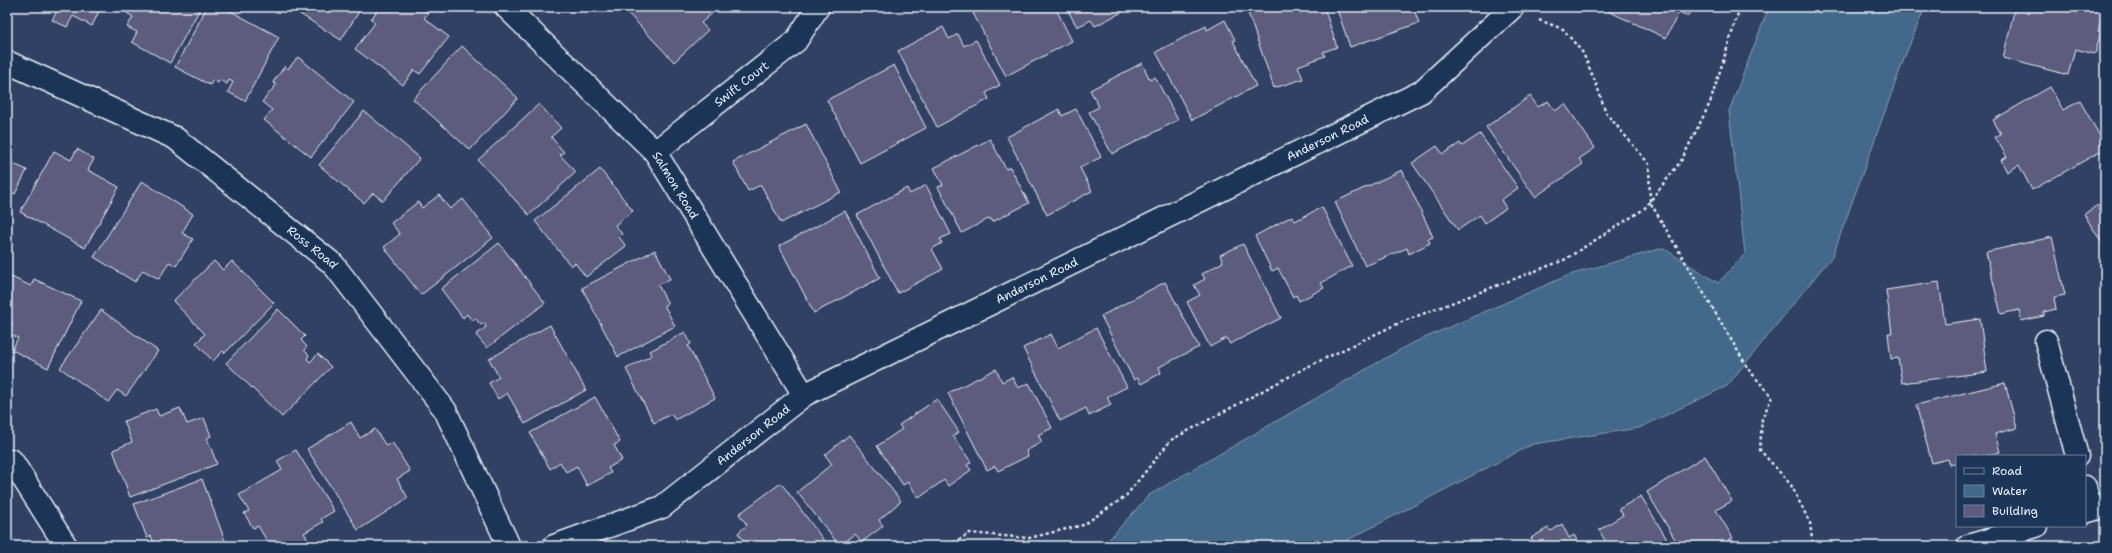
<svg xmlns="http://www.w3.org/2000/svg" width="2112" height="553" viewBox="0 0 2112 553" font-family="'Shantell Sans',sans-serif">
  <rect width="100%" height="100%" fill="#304163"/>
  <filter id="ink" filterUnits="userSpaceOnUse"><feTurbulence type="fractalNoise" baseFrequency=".025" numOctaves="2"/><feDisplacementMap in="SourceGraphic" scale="8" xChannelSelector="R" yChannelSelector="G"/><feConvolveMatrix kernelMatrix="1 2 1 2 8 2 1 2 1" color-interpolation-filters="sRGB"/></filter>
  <g filter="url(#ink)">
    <polygon fill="#426989" stroke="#849fb5" points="1769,7 1925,7 1905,56 1833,255 1727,386 1639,428 1533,444 1336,546 1103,546 1149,495 1408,345 1569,275 1663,248 1718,283 1745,254 1729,111"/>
    <g fill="#5d5c7e" stroke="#e8f1f8">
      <polygon points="54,7 101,7 92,26 73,16 67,27 52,20 58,9"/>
      <polygon points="121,7 201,7 170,63 132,42 137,32 127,27 133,17 124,11 125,9"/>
      <polygon points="207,7 223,7 279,37 245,101 228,92 233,82 229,80 227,84 220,80 218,83 213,80 210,85 175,67"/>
      <polygon points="289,7 362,7 341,40"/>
      <polygon points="380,7 419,7 428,13 424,18 449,37 420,74 414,70 403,85 355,49 375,23 371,19"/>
      <polygon points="626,7 715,7 717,9 701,23 708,30 674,62 624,9"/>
      <polygon points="984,7 1055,7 1072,41 1006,76 973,13"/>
      <polygon points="1066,7 1132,7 1095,26 1091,20 1077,27"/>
      <polygon points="1246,7 1324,7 1337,47 1323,52 1325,56 1298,66 1303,79 1274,88"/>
      <polygon points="1342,7 1413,7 1419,23 1350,47 1337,9"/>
      <polygon points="1599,7 1692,7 1688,16 1679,12 1666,38"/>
      <polygon points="2015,7 2104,7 2098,31 2101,32 2095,54 2075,49 2068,75 2003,58"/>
      <polygon points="1225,20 1235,40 1233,41 1256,86 1192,120 1156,52 1206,26 1207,30"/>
      <polygon points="943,27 949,39 958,34 964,46 976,40 1000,85 986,93 989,99 937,127 898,51"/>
      <polygon points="462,46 518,98 470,150 413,99"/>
      <polygon points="298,57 354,102 311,157 264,120 272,110 262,102 276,85 273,82 285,66 288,69"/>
      <polygon points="1142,63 1150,80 1155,77 1178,120 1112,154 1089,112 1099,107 1090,90"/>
      <polygon points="894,65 926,128 860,163 827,100"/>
      <polygon points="2050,87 2063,110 2080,101 2105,145 2105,149 2032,190 2019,165 2007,172 2001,160 2007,157 1995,137 2001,134 1993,120"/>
      <polygon points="1530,96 1538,107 1548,101 1555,111 1565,104 1595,148 1579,159 1583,164 1535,197 1486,127"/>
      <polygon points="539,104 561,128 551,137 564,152 560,155 576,172 529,215 478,160"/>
      <polygon points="1059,109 1062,116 1076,109 1101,157 1080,168 1092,191 1047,215 1007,137"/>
      <polygon points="364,111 420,158 383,201 373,193 364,203 319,165"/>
      <polygon points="806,124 841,192 781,223 761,185 748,191 733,162"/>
      <polygon points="1480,134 1518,188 1501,200 1506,208 1485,223 1480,215 1458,230 1412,163 1437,146 1443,154 1460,143 1462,146"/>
      <polygon points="990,139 1006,169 1010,167 1029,203 992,222 990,218 962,233 938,187 943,185 934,168"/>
      <polygon points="77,149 94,159 88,170 119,187 85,248 20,212 54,151 71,160"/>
      <polygon points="7,161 27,170 15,194 8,191 7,193"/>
      <polygon points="600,169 633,211 615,225 622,234 619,237 626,246 586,277 575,263 571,266 535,221"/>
      <polygon points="1402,170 1433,237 1428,239 1430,243 1409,254 1407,248 1365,266 1335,202"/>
      <polygon points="142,181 193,214 182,233 193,239 176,266 169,262 159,279 143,270 135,282 94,257"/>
      <polygon points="926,185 951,234 940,239 942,243 932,249 943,269 898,293 857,215 907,188 910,194"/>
      <polygon points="439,195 450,209 463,199 493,238 421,295 384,247 400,234 391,223 418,202 422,208"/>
      <polygon points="2105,201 2105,248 2084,214"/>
      <polygon points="1322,207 1352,266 1321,283 1324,288 1299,301 1296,295 1293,297 1278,268 1272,271 1255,236 1292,216 1295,221"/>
      <polygon points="845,211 880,278 814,313 779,246"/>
      <polygon points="2052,237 2065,295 2054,297 2056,309 2044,312 2044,316 2021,321 2019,310 2001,314 1986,252"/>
      <polygon points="499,243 545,303 487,348 476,335 486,327 484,323 481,325 475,318 472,321 467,314 463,318 441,289"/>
      <polygon points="1243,244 1281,318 1230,344 1226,338 1210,347 1187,302 1200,295 1194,285 1205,279 1202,274 1223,262 1220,255"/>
      <polygon points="655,250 670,279 658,285 668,304 664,305 675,326 618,357 582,288"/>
      <polygon points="214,261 223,270 232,261 274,303 225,353 223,351 213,361 196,343 205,334 173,301"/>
      <polygon points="9,276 31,286 34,279 81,301 48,368 12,350 18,338 8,333 13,324 7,321"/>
      <polygon points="1165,282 1199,347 1159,367 1161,373 1141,384 1138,378 1134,380 1101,316"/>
      <polygon points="1939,282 1945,324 1980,319 1987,372 1902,383 1898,358 1891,359 1888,333 1892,333 1886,290"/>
      <polygon points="278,309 305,336 301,340 307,347 304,350 309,355 307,359 310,362 318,354 331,367 282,417 226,363"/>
      <polygon points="101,310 158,351 126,396 117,390 108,402 60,368"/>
      <polygon points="550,325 586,390 525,424 507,393 498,399 489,383 499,377 489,359"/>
      <polygon points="1096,328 1127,387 1107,397 1111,405 1089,416 1086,408 1060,421 1023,348 1051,334 1058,348"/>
      <polygon points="685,332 691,344 688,346 715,398 675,420 671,414 654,423 626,369 652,355 650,351"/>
      <polygon points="996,369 1002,382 1012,377 1018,388 1029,383 1052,428 1038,435 1042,442 1026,451 1028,456 998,471 995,466 987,470 948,393"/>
      <polygon points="2005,383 2017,428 1995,434 2000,452 1985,456 1957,456 1957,463 1950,465 1948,459 1932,463 1916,405"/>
      <polygon points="595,397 620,442 614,445 622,460 608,468 611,473 587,486 577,466 566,472 560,462 550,469 530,433"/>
      <polygon points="937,399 959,432 953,436 971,462 967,465 971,470 948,486 944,480 919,498 908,482 903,485 877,446 902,429 899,425"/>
      <polygon points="180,408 187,424 204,418 211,436 207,438 217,464 130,497 113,450 132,442 124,421 156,409 159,416"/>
      <polygon points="351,422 360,438 375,429 386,446 392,442 410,471 397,479 408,498 358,530 307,449"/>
      <polygon points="849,435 901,501 879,520 883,526 862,542 855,534 840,546 797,492 832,464 825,455"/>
      <polygon points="296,450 334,511 321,519 323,522 304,533 307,538 295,546 284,546 282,543 277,546 270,546 258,526 253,528 244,513 249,511 239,495 282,470 277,461"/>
      <polygon points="1705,456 1732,501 1716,510 1733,538 1728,540 1730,543 1726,546 1679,546 1647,492"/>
      <polygon points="202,479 227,546 159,546 158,543 155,545 151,536 147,538 134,504"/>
      <polygon points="781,483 828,546 742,546 745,543 738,533 747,525 739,514"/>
      <polygon points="1641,496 1671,546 1604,546 1607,544 1599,530 1623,515 1619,509"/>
      <polygon points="1562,524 1569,538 1574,535 1581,546 1526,546 1534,542 1531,538 1548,528 1551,531"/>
      <polygon points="7,539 13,546 7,546"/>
    </g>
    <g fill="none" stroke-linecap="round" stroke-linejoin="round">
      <defs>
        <g id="street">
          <path id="s1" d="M 506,7 L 655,152 L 804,395"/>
          <path id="s2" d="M 7,62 L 175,138 L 333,264 L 445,410 L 509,546"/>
          <path id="s3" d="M 655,152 L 796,41 L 818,7"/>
          <polyline points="2046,341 2077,456"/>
          <polyline points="12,461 66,546"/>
          <polyline points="2085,487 2091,510"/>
          <path id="s4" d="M 554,546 L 662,507 L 804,395 L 1421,92 L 1513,7"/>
        </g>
        <g id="secondary">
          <polyline points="2085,512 2105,506"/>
          <polyline points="1968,546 2036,526"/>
        </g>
      </defs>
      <use href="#street" stroke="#e8f1f8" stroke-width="25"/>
      <use href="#secondary" stroke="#e8f1f8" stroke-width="25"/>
      <g stroke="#e8f1f8" stroke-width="2.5" stroke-dasharray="3 3" stroke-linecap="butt">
        <polyline points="1539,20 1563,29 1583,53 1597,86 1606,113 1649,164 1650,202 1749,370 1772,397 1762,419 1760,450 1791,485 1810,523 1813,546"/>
        <polyline points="948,546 970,533 1029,538 1083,525 1125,497 1171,440 1307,367 1399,323 1564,260 1644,209 1681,161 1710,103 1740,7"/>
      </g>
      <use href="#street" stroke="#1d3557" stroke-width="22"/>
      <use href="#secondary" stroke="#1d3557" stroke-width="22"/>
    </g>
  </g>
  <g text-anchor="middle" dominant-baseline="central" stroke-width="3.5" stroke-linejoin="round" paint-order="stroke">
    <g font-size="12" fill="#e8f1f8" stroke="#1d3557">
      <text stroke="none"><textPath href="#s3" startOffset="110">Swift Court</textPath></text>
      <text stroke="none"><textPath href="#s4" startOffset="879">Anderson Road</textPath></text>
      <text stroke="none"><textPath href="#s1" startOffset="247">Salmon Road</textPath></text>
      <text stroke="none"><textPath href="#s2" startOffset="360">Ross Road</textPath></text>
      <text stroke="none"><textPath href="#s4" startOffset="555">Anderson Road</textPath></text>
      <text stroke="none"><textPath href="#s4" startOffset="231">Anderson Road</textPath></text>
    </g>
  </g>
  <rect width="2112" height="553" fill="none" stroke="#1d3557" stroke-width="24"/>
  <rect x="12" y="12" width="2088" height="529" fill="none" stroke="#e8f1f8" stroke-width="1.5" filter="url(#ink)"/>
  <rect x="1956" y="455" width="130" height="72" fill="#1d3557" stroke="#6e8097"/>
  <rect x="1964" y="468" width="20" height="6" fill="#1d3557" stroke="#6e8097"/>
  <text x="1992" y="475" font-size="12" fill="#e8f1f8">Road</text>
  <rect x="1964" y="485" width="20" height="12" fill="#426989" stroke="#6e8097"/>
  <text x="1992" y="495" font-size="12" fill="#e8f1f8">Water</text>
  <rect x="1964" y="505" width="20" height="12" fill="#5d5c7e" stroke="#6e8097"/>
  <text x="1992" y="515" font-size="12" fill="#e8f1f8">Building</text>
</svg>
